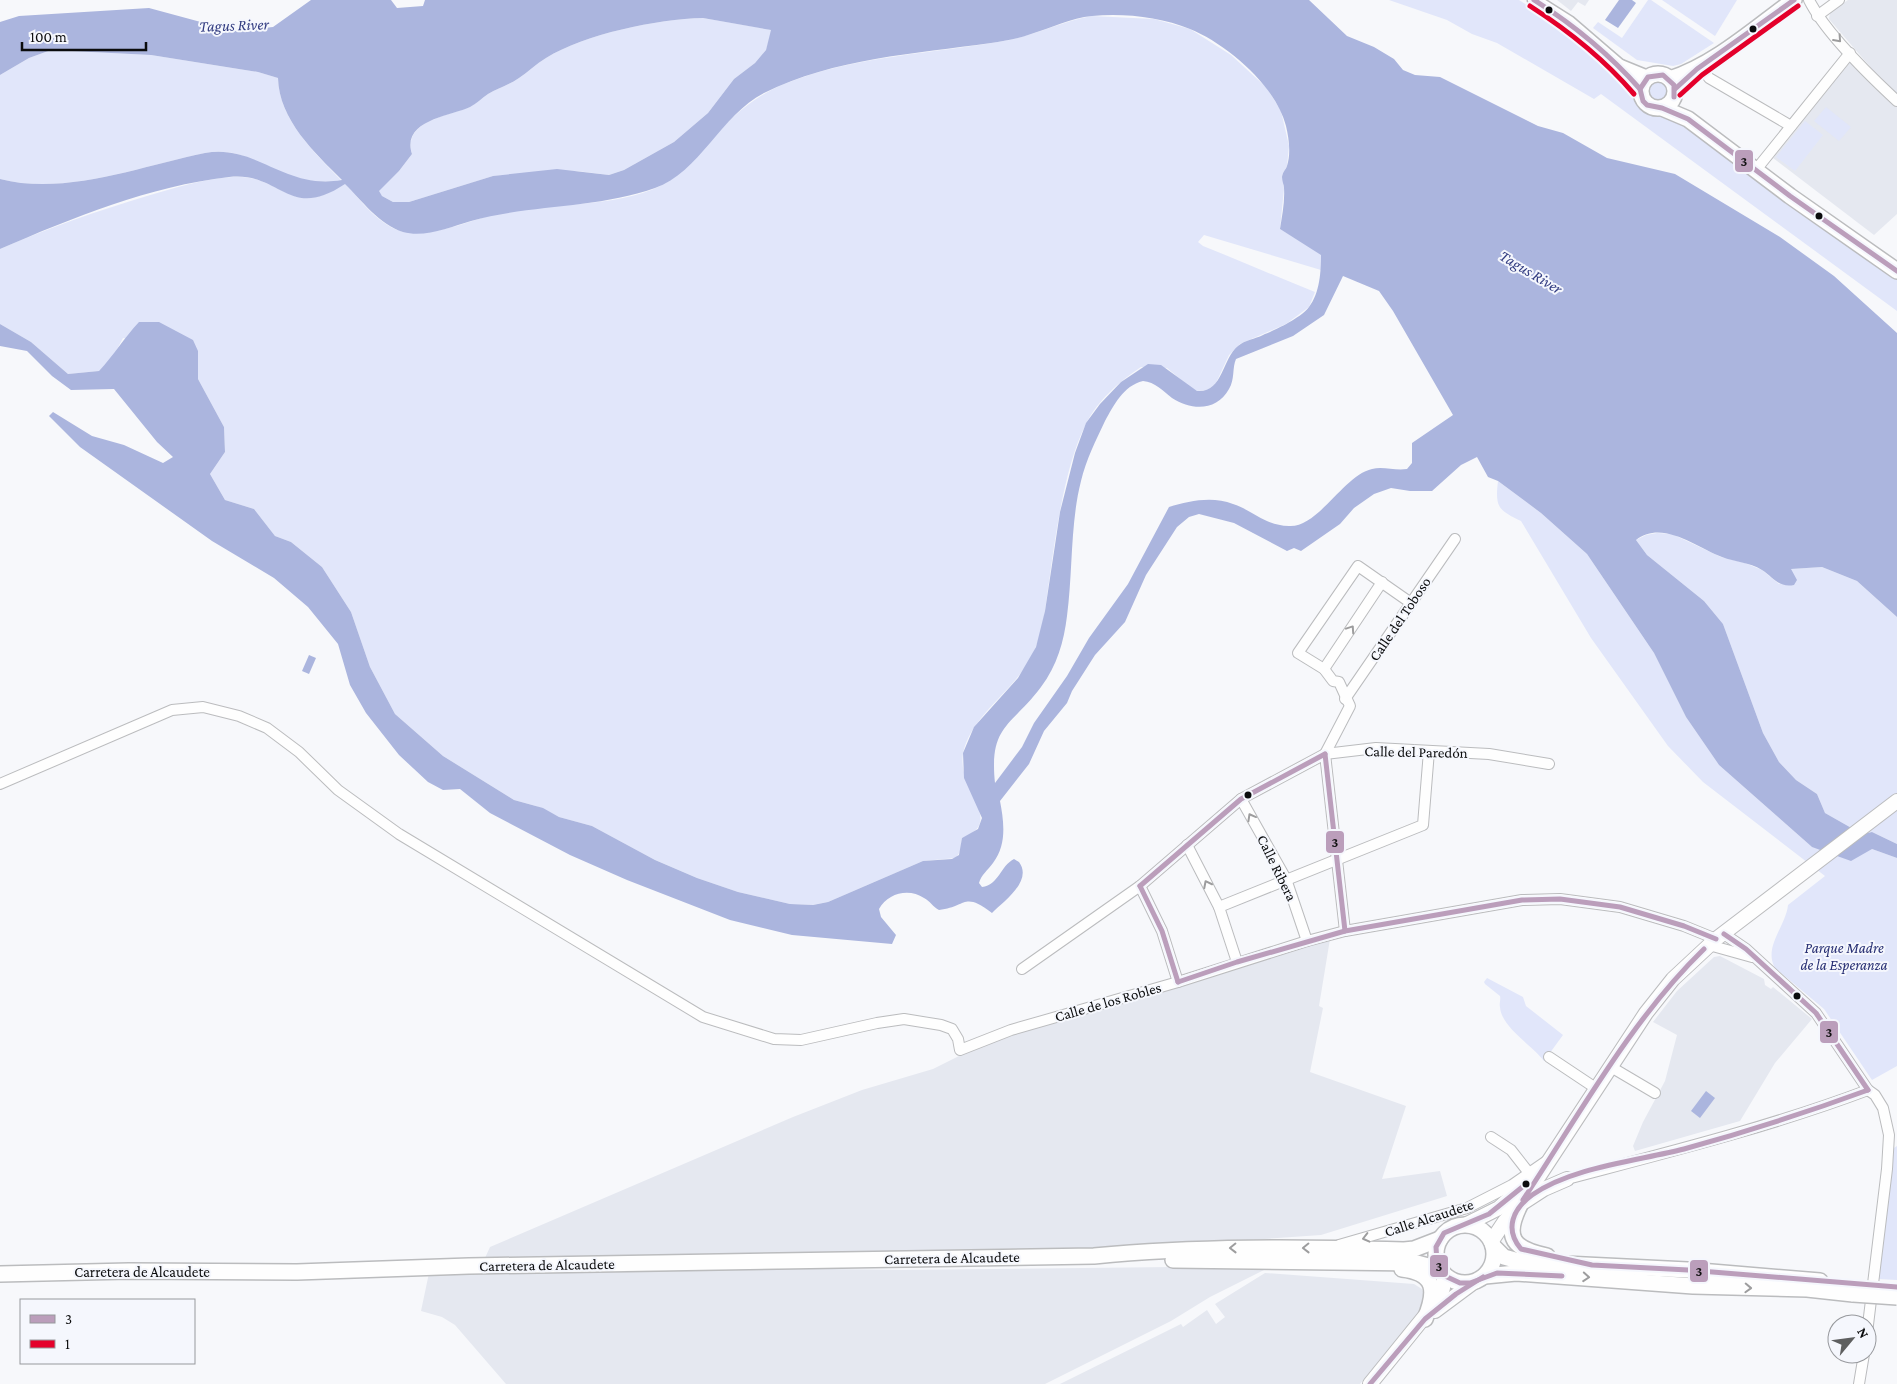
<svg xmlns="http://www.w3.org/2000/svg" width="1897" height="1384" viewBox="0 0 1897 1384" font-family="'Crimson Pro',serif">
  <rect width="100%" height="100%" fill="#f7f8fb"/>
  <g fill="#e5e8f0">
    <polygon points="1557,0 1589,0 1585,6 1578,2 1571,11"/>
    <polygon points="1848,0 1897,0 1897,94 1885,84 1829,19 1830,13"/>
    <polygon points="1851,61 1897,107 1897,214 1874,235 1773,158"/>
    <polygon points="1330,939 1319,1006 1323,1008 1310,1072 1406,1106 1382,1179 1440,1171 1447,1196 1321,1235 1135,1248 485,1258 490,1247 793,1117 862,1090 933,1069 985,1043"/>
    <polygon points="1720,956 1764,979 1765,985 1771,989 1773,987 1812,1019 1775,1063 1740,1121 1635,1151 1633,1146 1643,1122 1665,1081 1677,1035 1653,1022 1677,991 1714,957"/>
    <polygon points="1261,1266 1264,1270 1210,1297 1171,1321 1045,1384 506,1384 455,1325 442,1317 421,1311 429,1273 762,1268 904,1270"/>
    <polygon points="1265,1273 1414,1284 1422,1289 1425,1297 1423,1307 1360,1384 1060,1384 1181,1324 1183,1327 1207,1310 1216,1324 1225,1317 1215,1304"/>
  </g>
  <g fill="#e1e6fa">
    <polygon points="1389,0 1519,0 1566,31 1605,63 1625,82 1645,108 1675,119 1897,278 1897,311 1601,94 1594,99 1497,43 1472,34 1447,20"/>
    <polygon points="1648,0 1651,0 1714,43 1681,64 1673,66 1637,60 1593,28 1598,22 1622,38"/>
    <polygon points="1662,0 1737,0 1715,36"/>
    <path d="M 1092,16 L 1154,19 L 1190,29 L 1231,55 L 1267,88 L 1281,111 L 1289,146 L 1287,166 L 1282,175 L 1284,189 L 1280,229 L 1321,254 L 1321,270 L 1204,235 L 1198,242 L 1203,246 C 1241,261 1277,277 1315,292 L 1309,307 L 1286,324 L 1240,344 L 1229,355 L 1216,383 L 1208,390 L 1197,391 L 1191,388 L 1167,368 L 1141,367 C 1120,381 1097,401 1086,424 C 1066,462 1056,531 1050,575 C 1046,599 1045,626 1035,649 C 1020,688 970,714 963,754 C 957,791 1006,822 962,838 L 961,850 L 956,858 L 923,861 L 828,902 L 813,905 L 790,904 L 738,892 L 697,878 L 655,860 L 592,826 L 559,817 L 536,806 L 514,800 L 443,756 L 395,714 L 370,667 L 351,612 L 322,567 L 291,542 L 275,536 L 254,509 L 225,500 L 210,474 L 225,452 L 224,427 L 198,379 L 198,351 L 123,338 L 114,355 L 99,371 L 68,374 L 31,342 L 0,324 L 0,249 C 48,228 97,211 147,196 C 174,188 203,179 232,177 C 283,174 291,221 345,183 C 360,200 381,228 405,232 C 440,237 475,217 509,211 C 559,202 626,208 669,181 C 683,172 694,159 705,147 C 728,120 751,98 784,84 C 857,55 933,54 1009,40 C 1038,34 1063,21 1092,16 Z"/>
    <path d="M 703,18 L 772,30 L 766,50 L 755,63 L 734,79 L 708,113 L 674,142 L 624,170 L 609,175 L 577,171 L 493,176 L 409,202 L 393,202 L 382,196 L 378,191 L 399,171 L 412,154 C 402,120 450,116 469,107 C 476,104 482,98 488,94 C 498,88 509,85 519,78 C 528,72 536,64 546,58 C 585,34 657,19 703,18 Z"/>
    <path d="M 51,50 L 151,55 L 258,72 L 278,78 C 279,120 315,153 342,181 C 323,182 307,182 289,176 C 258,165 241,147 205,153 C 141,166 65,196 0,179 L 0,75 L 29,58 Z"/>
    <circle cx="1657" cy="91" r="11"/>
    <polygon points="1826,107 1851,127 1839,141 1814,121"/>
    <polygon points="1805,121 1823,135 1795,171 1776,157"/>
    <path d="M 1498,481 L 1541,513 L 1587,554 L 1654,653 L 1686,717 L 1719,765 L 1812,847 L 1872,849 L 1897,858 L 1897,1066 L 1872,1080 L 1824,1009 L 1775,968 C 1763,947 1786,926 1788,905 L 1825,876 L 1703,782 L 1668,746 L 1591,638 L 1521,521 C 1498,510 1495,507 1498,481 Z"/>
    <polygon points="1657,533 1672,534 1721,557 1745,563 1762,570 1779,584 1791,569 1822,567 1857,581 1897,617 1897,844 1872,832 1862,834 1825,813 1817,794 1796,780 1779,762 1763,733 1723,624 1704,601 1647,555 1636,540 1646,535"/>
    <path d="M 1487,978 L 1523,997 L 1526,1006 L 1563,1035 L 1544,1061 C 1533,1046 1501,1027 1500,1007 C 1499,1003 1501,1000 1500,996 L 1485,984 L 1484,982 Z"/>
    <polygon points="1897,1146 1897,1280 1878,1279 1894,1148"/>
  </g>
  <g fill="#abb5de" fill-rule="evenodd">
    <path d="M 311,0 L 391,0 L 397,8 L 423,6 L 425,0 L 1309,0 L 1347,36 L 1374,47 L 1394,59 L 1403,70 L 1415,75 L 1440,77 L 1538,126 L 1563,133 L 1607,158 L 1675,174 L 1780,237 L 1834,276 L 1897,333 L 1897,617 L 1857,581 L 1822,567 L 1791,569 L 1797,580 L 1794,585 C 1779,588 1774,578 1762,570 C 1749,562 1735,562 1722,557 C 1697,548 1663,519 1636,540 L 1647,555 L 1704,601 L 1723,624 L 1763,733 L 1779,762 L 1796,780 L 1817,794 L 1825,813 L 1862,834 L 1872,832 L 1897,844 L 1897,858 L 1872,849 L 1851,861 L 1812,847 L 1719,765 L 1686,717 L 1654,653 L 1587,554 L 1541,513 L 1498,481 L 1488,477 L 1477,457 L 1461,465 L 1432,491 L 1410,491 L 1391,488 L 1374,494 L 1354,508 L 1340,524 L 1301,551 L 1294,548 L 1287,551 L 1234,523 L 1199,514 L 1189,517 L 1177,527 L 1146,575 L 1125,622 L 1095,655 L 1072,691 L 1067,703 L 1044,731 L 1029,764 L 1000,801 C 1004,822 1007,845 993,863 C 988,870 981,875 979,883 L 982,887 C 999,885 1000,866 1014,859 L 1019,862 C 1033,881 1004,901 992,913 C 963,891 967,907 939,910 C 933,907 930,901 924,898 C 909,888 888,893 879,909 L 881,917 L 896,935 L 892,944 L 792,935 L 730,920 L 627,880 L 570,855 L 490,813 L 460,789 L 443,790 L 428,782 L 399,755 L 366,713 L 350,685 L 338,644 L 308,607 L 274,578 L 212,541 L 80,447 L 49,416 L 53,412 L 92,436 L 124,445 L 163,463 L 173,457 L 157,442 L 114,389 L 71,390 L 52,376 L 27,351 L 0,346 L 0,324 L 31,342 L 68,374 L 99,371 C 114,355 124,338 139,322 L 159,322 L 193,340 L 198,351 L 198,379 L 224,427 L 225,452 L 210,474 L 225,500 L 254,509 L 275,536 L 291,542 L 322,567 L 351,612 L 370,667 L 395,714 L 443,756 L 514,800 L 543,808 L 559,817 L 592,826 L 655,860 L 697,878 L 738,892 L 790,904 L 813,905 L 828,902 L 923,861 L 952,859 L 959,855 L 962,838 L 978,829 L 982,818 L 964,778 L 963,753 L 974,727 L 1018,678 L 1036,647 L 1045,611 L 1060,512 L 1075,453 L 1086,423 L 1100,404 L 1121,382 L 1148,364 L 1161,365 L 1197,391 C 1223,393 1222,359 1238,346 C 1245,340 1255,339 1263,335 C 1275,330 1301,318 1309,307 C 1320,293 1321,271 1321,255 L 1280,229 C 1282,216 1285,202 1284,188 C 1284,185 1282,181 1282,177 C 1283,171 1285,171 1287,166 C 1291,154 1289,138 1286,126 C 1276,86 1227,44 1190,29 C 1161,17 1124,13 1092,16 C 1071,18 1051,28 1031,34 C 1018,39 1004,41 991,43 C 914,54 835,58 764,93 C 721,115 699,173 655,188 C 596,209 531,204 471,221 C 450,227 425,238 403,232 C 380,225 361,200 345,184 C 288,222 281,171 229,177 C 150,186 72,218 0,249 L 0,179 C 65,196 141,166 205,153 C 257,144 284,190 342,180 C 315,153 279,120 278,78 L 258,72 L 151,55 L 51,50 L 29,58 L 0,75 L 0,22 L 19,16 L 149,8 L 234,31 L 273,27 ZM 703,18 L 771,30 L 766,50 L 755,63 L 734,79 L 708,113 L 674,142 L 624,170 L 609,175 L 557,169 L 493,176 L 409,202 L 393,202 L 382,196 L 379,191 L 399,171 L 412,154 C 401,120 451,116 470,107 C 476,104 482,98 488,94 C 498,88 509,85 519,78 C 528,72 536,64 546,58 C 585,34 657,19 703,18 ZM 1343,276 L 1379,291 L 1393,311 L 1453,415 L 1412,443 L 1412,463 L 1407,469 C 1395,471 1383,466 1372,469 C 1344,475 1318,528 1289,526 C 1264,525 1254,511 1233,504 C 1212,496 1189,501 1169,507 L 1128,584 L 1089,638 L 1067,676 L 1034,723 L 1022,747 L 995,783 C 989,725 1011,727 1041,687 C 1057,666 1064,641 1067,616 C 1073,572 1070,524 1081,481 C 1086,460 1096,440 1105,421 C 1114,405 1123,386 1143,381 C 1155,382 1163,391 1172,398 C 1192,411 1217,411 1229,389 C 1235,379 1232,368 1236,359 L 1293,336 L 1324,315 Z"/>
    <polygon points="1619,0 1632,0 1636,3 1618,28 1605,20"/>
    <polygon points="309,655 316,658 309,674 302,671"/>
    <polygon points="1706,1091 1715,1098 1700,1118 1691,1111"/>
  </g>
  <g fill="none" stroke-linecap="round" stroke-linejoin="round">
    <defs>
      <g id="minor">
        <path d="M 1809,0 C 1825,32 1870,76 1897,101"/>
        <polyline points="1817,16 1839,0"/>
        <polyline points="1701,66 1709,78 1791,126"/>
        <polyline points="1755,171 1850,53"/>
        <polyline points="1324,669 1382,582"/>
        <polyline points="1345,699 1455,539"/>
        <polyline points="1325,754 1350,706 1339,682 1333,681 1324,669 1298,653 1358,566 1411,603"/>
        <polyline points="1325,754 1345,931"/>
        <polyline points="0,784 172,710 203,707 239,716 267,728 299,752 338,790 399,834 703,1017 774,1039 801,1040 877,1023 904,1019 941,1025 952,1029 958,1039 960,1050 1011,1030 1178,982 1307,941 1345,931 1522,900 1560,899 1620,907 1684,926 1716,939"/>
        <polyline points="1241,799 1286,879 1307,941"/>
        <polyline points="1187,845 1219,907 1237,962"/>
        <polyline points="1140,886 1162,931 1178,982"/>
        <polyline points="1219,907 1423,825 1429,751"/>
        <polyline points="1724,934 1746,949 1816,1013 1868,1090 1875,1095 1883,1108 1889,1135 1887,1169 1867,1333"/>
        <polyline points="1709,945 1752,957"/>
        <polyline points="1022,969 1140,886 1241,799 1325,754 1376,748 1489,754 1549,764"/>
        <polyline points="1549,1057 1597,1089"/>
        <polyline points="1611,1067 1655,1093"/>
        <polyline points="1491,1137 1511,1150 1529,1173"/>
        <path d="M 1567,1179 C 1669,1152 1770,1127 1868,1090"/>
        <polyline points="1339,1245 1467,1208 1512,1185 1548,1160"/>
        <polyline points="1859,1384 1864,1354"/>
      </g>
      <g id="tertiary">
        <polyline points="1534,0 1569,22 1619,65 1640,89"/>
        <polyline points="1621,66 1648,77"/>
      </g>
      <g id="secondary">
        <polyline points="1524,1202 1544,1189 1567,1179"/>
        <polyline points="1465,1225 1499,1208 1530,1180"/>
        <polyline points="1491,1242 1505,1221 1520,1205 1646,1013 1673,979 1716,939 1897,801"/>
        <polyline points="1435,1311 1474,1282"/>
        <polyline points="1370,1384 1438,1300 1443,1288 1444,1276"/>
      </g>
      <g id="primary">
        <circle cx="1658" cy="91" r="17"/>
        <path d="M 1670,79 C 1716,64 1755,28 1794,0"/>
        <polyline points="1662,108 1688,119 1790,196 1897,271"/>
        <path d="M 1520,1205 C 1503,1239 1514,1249 1547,1256"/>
        <circle cx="1465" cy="1254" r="29"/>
        <polyline points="1493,1246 1504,1257 1522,1262 1688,1270 1820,1281"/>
        <polyline points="1173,1260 1417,1263 1439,1269"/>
        <path d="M 1402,1269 C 1437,1273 1436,1292 1425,1319"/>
        <path d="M 0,1274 L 129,1271 L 297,1272 L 469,1266 L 1094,1256 C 1197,1246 1300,1247 1404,1250 L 1414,1249 L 1440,1239"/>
        <polyline points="1485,1276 1516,1273 1693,1286 1807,1289 1853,1294"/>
      </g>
    </defs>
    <use href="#minor" stroke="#bbbcbe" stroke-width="12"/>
    <use href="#tertiary" stroke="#bbbcbe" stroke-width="15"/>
    <use href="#secondary" stroke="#bbbcbe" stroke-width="16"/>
    <use href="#primary" stroke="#bbbcbe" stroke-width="18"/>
    <use href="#minor" stroke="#fefefe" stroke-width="10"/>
    <use href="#tertiary" stroke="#fefefe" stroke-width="12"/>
    <use href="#secondary" stroke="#fefefe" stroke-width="14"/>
    <use href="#primary" stroke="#fefefe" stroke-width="15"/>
    <defs>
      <polyline id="primary-bridge" points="1853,1294 1897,1297"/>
    </defs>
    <use href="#primary-bridge" stroke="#bbbcbe" stroke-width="18" stroke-linecap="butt"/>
    <use href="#primary-bridge" stroke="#fefefe" stroke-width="15"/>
    <defs>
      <g id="bus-1">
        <path d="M 1534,0 C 1574,25 1609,54 1640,89"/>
        <polyline points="1675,89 1697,69 1794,0"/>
        <polyline points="1674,97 1674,85 1663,75 1648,77 1640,89 1643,101 1647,105 1662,108 1688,119 1790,196 1897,271"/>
        <polyline points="1325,754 1345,931"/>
        <polyline points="1140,886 1241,799 1325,754"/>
        <polyline points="1140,886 1162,931 1178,982"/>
        <polyline points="1724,934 1746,949 1816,1013 1868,1090"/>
        <polyline points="1178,982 1237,962 1345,931 1522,900 1560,899 1620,907 1684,926 1716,939"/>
        <path d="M 1868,1090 C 1808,1112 1746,1132 1684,1149 C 1637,1161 1572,1167 1532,1195 C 1513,1209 1504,1229 1521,1249 L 1592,1265 L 1688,1270 L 1897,1287"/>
        <polyline points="1526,1184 1489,1214 1444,1233 1436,1247 1437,1263 1445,1276 1460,1283 1470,1283 1497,1273 1562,1276"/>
        <path d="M 1523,1200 C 1579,1115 1631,1020 1704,949"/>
        <polyline points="1370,1384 1425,1319 1456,1294 1483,1277"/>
      </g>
      <g id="bus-2">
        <path d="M 1530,6 C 1569,31 1604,59 1634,94"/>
        <polyline points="1680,95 1702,75 1798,6"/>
      </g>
    </defs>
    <use href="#bus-1" stroke="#f5f7fd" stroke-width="9"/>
    <use href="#bus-2" stroke="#f5f7fd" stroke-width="9"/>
    <use href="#bus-1" stroke="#bb9ebb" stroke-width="5"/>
    <use href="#bus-2" stroke="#e4002b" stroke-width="5"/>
  </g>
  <defs><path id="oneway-chevron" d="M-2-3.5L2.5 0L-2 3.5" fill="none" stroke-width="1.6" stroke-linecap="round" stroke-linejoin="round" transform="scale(1.25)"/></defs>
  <g stroke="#9d9d9e">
    <use href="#oneway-chevron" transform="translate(1838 39) rotate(48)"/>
    <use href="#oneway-chevron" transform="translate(1351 629) rotate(-56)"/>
    <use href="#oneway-chevron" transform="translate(1251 817) rotate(-119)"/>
    <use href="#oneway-chevron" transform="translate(1207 884) rotate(-117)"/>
    <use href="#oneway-chevron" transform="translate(1366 1238) rotate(166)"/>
    <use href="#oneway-chevron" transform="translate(1233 1248) rotate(179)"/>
    <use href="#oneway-chevron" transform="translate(1306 1248) rotate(179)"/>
    <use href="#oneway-chevron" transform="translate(1586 1277) rotate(4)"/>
    <use href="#oneway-chevron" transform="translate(1748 1288) rotate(2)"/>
  </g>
  <g fill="#0b0c0d" stroke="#f5f7fd" stroke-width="2">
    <circle cx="1549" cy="10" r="4.5"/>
    <circle cx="1753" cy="29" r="4.5"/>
    <circle cx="1819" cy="216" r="4.5"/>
    <circle cx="1248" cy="795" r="4.5"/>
    <circle cx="1797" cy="996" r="4.5"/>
    <circle cx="1526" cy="1184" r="4.5"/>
  </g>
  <g text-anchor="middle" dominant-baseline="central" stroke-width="4" stroke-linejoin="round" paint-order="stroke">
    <g font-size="15" fill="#0b0c0d" stroke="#f5f7fd">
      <text transform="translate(1400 619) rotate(-56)">Calle del Toboso</text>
      <text transform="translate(1416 752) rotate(1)">Calle del Paredón</text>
      <text transform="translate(1277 868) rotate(64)">Calle Ribera</text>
      <text transform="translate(1108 1002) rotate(-16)">Calle de los Robles</text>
      <text transform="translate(1429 1218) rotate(-18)">Calle Alcaudete</text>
      <text transform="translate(952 1258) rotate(-1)">Carretera de Alcaudete</text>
      <text transform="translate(547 1265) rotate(-1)">Carretera de Alcaudete</text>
      <text x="142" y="1272">Carretera de Alcaudete</text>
    </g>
    <g font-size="15" font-style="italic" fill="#272f73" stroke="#f5f7fd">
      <text x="1844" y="948">Parque Madre<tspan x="1844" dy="17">de la Esperanza</tspan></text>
    </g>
    <g font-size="16" font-style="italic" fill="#323c81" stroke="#f5f7fd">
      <text transform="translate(234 25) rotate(-2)">Tagus River</text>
      <text transform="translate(1531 272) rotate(31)">Tagus River</text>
    </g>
  </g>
  <g stroke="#f5f7fd" stroke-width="2">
    <rect x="1734" y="149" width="20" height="24" rx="5" fill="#bb9ebb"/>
    <rect x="1325" y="830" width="20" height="24" rx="5" fill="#bb9ebb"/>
    <rect x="1819" y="1020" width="20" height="24" rx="5" fill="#bb9ebb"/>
    <rect x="1429" y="1254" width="20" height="24" rx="5" fill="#bb9ebb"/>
    <rect x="1689" y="1259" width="20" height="24" rx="5" fill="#bb9ebb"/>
  </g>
  <g font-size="14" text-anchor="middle" font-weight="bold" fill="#111">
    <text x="1744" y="166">3</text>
    <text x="1335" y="847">3</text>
    <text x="1829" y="1037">3</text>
    <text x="1439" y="1271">3</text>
    <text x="1699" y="1276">3</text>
  </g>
  <rect x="20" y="1299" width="175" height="65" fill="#f5f7fd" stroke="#97999d"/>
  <rect x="30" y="1315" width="25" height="8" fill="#bb9ebb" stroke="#97999d"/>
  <text x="65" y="1324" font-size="15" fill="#0b0c0d">3</text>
  <rect x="30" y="1340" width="25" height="8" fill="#e4002b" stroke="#97999d"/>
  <text x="65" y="1349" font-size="15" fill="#0b0c0d">1</text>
  <g transform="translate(1852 1339) rotate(61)"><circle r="24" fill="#f5f7fd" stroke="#97999d"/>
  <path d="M0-4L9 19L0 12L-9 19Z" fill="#5e5f60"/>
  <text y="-8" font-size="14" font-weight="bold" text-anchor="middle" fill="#0b0c0d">N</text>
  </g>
  <path d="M22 42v8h124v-8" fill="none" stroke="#0b0c0d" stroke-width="2.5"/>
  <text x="30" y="42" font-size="15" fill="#0b0c0d" stroke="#f5f7fd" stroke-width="4" paint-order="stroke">100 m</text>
</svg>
